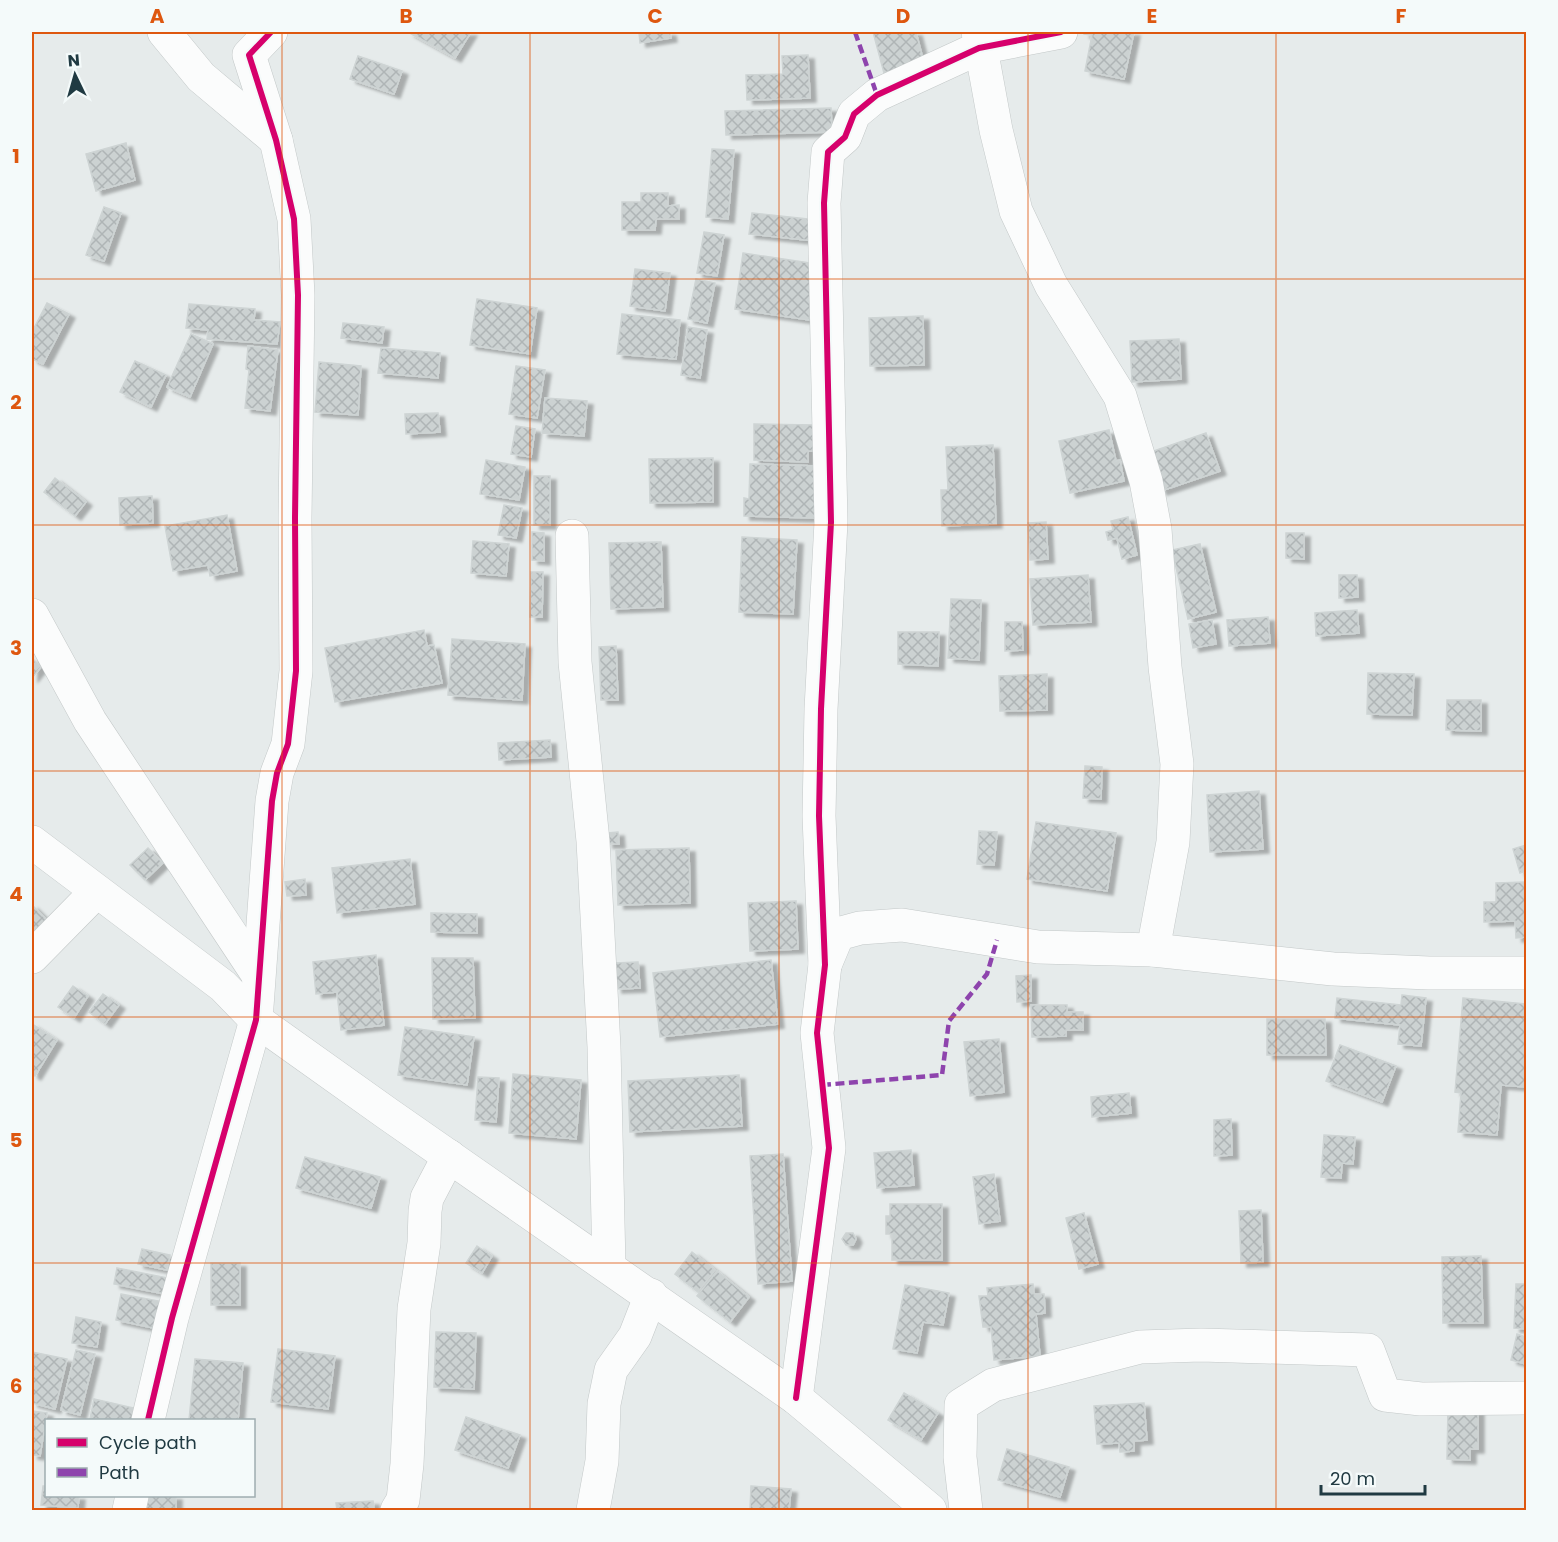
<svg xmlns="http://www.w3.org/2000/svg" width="1558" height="1542" viewBox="0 0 1558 1542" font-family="Poppins,sans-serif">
  <defs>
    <pattern id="building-cross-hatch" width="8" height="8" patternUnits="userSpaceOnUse" patternTransform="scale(1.5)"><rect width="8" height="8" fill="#ccd2d2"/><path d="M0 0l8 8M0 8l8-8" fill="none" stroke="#afb5b6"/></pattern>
    <filter id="shadow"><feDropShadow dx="6" dy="4" stdDeviation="1.5" flood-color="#0004"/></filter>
  </defs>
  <rect width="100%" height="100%" fill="#e6ebeb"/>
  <g fill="url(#building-cross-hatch)" stroke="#ced4d4" stroke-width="1.5" filter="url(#shadow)">
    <polygon points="408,32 471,32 455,58"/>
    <polygon points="639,32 670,32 671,38 640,43"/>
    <polygon points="873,32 916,32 924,63 884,73"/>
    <polygon points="1084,32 1134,32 1124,79 1085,71 1092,35 1084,34"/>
    <polygon points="808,55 810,98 747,100 746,75 783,74 782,56"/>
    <polygon points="358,56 402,71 394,94 350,79"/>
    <polygon points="831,108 832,132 726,135 725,111"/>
    <polygon points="126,143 135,180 96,191 86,154"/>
    <polygon points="712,149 734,150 728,219 706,217"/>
    <polygon points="641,193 668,193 668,206 679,205 679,219 656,219 655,230 622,230 622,202 641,202"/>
    <polygon points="104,207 121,213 104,261 86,255"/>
    <polygon points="752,213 817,220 814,241 749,234"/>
    <polygon points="704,232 724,235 717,276 697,273"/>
    <polygon points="743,253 816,264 809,320 735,309"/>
    <polygon points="635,269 670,273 665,311 630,306"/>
    <polygon points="696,279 715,283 707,323 688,319"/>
    <polygon points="477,299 537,308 530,354 470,345"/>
    <polygon points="47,303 69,314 43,364 32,359 32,332"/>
    <polygon points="189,304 255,309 254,320 280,322 277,344 207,339 208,330 186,328"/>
    <polygon points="622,314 680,320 676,359 617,354"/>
    <polygon points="923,316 924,365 870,366 869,318"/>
    <polygon points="343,323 384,327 382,343 341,338"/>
    <polygon points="688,327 707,330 700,378 681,375"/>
    <polygon points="191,334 213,344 190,397 167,387"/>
    <polygon points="1179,339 1181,379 1132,382 1130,341"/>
    <polygon points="248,346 278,350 270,411 245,408 249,370 246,369"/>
    <polygon points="381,348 440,353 438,378 378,373"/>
    <polygon points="135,361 166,375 151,407 120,392"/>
    <polygon points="319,362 361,366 358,415 315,412"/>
    <polygon points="516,366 545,370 537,418 509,414"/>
    <polygon points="545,398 587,401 584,436 542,433"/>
    <polygon points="438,413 440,432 406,434 405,414"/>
    <polygon points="754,424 814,425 814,451 808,451 808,462 754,460"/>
    <polygon points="516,426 535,429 531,457 511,454"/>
    <polygon points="1109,430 1116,461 1120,460 1124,481 1070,493 1059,441"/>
    <polygon points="1206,433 1220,471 1161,491 1148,453"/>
    <polygon points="993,445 996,524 942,526 941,490 948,490 946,447"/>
    <polygon points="713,458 713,502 650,503 649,459"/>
    <polygon points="486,460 525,467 519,500 480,494"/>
    <polygon points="750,464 816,466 815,518 744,516 744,498 749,499"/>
    <rect x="534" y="476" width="16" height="49"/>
    <polygon points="55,478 86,502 75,516 44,492"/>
    <polygon points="152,496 153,523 120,525 119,498"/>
    <polygon points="504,505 522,508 516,538 498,535"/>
    <polygon points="227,515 237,571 210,576 208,565 173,571 165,526"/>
    <polygon points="1128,517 1137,555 1122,559 1117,538 1108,540 1106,532 1113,530 1111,521"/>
    <polygon points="1046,522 1048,559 1030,560 1028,523"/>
    <polygon points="532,532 544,533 544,561 532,560"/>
    <polygon points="1286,533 1304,533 1304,559 1286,558"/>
    <polygon points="742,537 797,540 793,614 739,612"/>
    <polygon points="473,541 509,544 506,576 471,573"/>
    <polygon points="661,542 663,607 611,609 609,543"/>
    <polygon points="1200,544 1216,612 1188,619 1172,550"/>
    <polygon points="531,572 543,572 542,617 530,617"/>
    <polygon points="1088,575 1091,622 1033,625 1030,579"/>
    <polygon points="1339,575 1357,575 1358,597 1339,598"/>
    <polygon points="951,599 981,600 979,660 948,658"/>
    <polygon points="1357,610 1359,633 1316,636 1315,613"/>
    <polygon points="1268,617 1270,643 1229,646 1227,620"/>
    <polygon points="1212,620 1216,644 1193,648 1189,624"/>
    <polygon points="1005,622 1022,622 1023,650 1005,651"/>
    <polygon points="424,630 427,646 434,645 442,683 335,702 325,648"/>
    <polygon points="898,632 939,632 938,666 898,664"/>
    <polygon points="452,639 525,644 522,700 448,695"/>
    <polygon points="616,646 618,700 601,700 599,647"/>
    <polygon points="32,658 41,667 32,678"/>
    <polygon points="1368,673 1414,674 1412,715 1367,714"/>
    <polygon points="1047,674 1047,710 1000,711 999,676"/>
    <polygon points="1447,700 1481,700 1481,731 1446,730"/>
    <polygon points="550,740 551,757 499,760 498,743"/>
    <polygon points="1085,766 1102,767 1101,799 1083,798"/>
    <polygon points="1259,791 1263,849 1210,852 1207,795"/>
    <polygon points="1036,822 1116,833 1107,891 1027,879"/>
    <polygon points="979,831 997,832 994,865 977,864"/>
    <polygon points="618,832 619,844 607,844 607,833"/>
    <polygon points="1526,845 1526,871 1520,873 1513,849"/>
    <polygon points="148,848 163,863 145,880 130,865"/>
    <polygon points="689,848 690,903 618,905 616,850"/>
    <polygon points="410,859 415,904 337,913 332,868"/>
    <polygon points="305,879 306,895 287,896 285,882"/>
    <polygon points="1526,882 1526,937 1516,938 1515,921 1484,922 1484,902 1496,902 1496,883"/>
    <polygon points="796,901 798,949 750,951 748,903"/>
    <polygon points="32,905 47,920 32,937"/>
    <polygon points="431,913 477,914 477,933 431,932"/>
    <polygon points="376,955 384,1025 341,1030 337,992 316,994 313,962"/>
    <polygon points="432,958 473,958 475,1018 433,1019"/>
    <polygon points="771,960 778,1024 660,1037 653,973"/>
    <polygon points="638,962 640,988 616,989 615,963"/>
    <polygon points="1031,975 1031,1001 1017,1002 1016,976"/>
    <polygon points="73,986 88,996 74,1018 58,1007"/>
    <polygon points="103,994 119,1005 105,1024 89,1012"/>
    <polygon points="1402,995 1426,998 1421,1046 1398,1044 1400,1025 1335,1018 1337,998 1401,1005"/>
    <polygon points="1463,998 1526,1004 1525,1087 1501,1085 1497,1135 1458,1132 1461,1093 1455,1092"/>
    <polygon points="1031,1005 1067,1005 1067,1012 1083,1012 1083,1030 1066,1030 1066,1036 1032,1037"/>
    <polygon points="1267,1019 1325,1019 1326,1055 1267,1055"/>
    <polygon points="32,1024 57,1040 35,1076 32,1074"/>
    <polygon points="405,1027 474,1037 467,1085 398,1075"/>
    <polygon points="999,1039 1004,1092 970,1096 964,1042"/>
    <polygon points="1340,1045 1396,1066 1382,1102 1326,1081"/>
    <polygon points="513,1074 581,1080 576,1139 509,1133"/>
    <polygon points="739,1075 742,1126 630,1132 628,1081"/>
    <polygon points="478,1077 499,1078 496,1122 475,1120"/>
    <polygon points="1129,1093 1131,1113 1092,1117 1091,1097"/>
    <polygon points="1231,1119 1232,1155 1214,1156 1214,1120"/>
    <polygon points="1324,1135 1355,1137 1353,1164 1342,1163 1341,1178 1321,1177"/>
    <polygon points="911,1150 914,1185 877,1188 874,1153"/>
    <polygon points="783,1154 792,1281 758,1284 750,1156"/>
    <polygon points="305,1157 380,1177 371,1208 296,1188"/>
    <polygon points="994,1174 1000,1221 979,1224 973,1177"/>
    <polygon points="890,1204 942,1204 942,1260 892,1260 892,1234 886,1234 886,1216 890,1216"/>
    <polygon points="1261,1210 1263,1262 1241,1263 1239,1211"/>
    <polygon points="1084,1213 1098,1264 1079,1269 1066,1218"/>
    <polygon points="846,1233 853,1233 856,1239 853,1245 846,1245 842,1239"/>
    <polygon points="477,1246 492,1256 482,1273 466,1263"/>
    <polygon points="142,1249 170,1255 167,1270 138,1264"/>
    <polygon points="692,1252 715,1270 698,1292 675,1274"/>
    <polygon points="1481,1256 1483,1323 1443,1323 1442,1257"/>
    <rect x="211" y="1263" width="29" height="42"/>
    <polygon points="117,1268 168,1278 165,1294 114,1284"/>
    <polygon points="717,1271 749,1297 730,1322 697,1296"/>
    <polygon points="1033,1284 1034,1294 1044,1294 1045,1313 1036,1314 1040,1356 994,1360 991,1327 983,1327 979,1296 988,1296 987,1288"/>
    <polygon points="1516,1284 1526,1284 1526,1329 1514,1328"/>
    <polygon points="905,1285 949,1293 943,1325 923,1322 917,1353 893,1349"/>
    <polygon points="121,1294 164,1302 158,1329 116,1320"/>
    <polygon points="76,1317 101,1322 97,1347 72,1343"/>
    <polygon points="436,1332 476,1333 474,1389 434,1387"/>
    <polygon points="1517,1334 1526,1337 1526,1364 1511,1360"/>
    <polygon points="278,1349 335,1356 328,1409 271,1402"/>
    <polygon points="76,1350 95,1354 80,1415 61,1410"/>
    <polygon points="32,1352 67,1359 55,1409 32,1403"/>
    <polygon points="195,1359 243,1363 238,1420 189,1420"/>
    <polygon points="904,1393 938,1413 921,1440 888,1420"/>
    <polygon points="94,1399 138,1409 135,1420 90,1419"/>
    <polygon points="1144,1403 1147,1440 1134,1441 1134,1451 1120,1452 1119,1443 1097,1444 1094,1406"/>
    <polygon points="1448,1407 1478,1408 1478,1449 1470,1449 1470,1460 1447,1459"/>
    <polygon points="32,1411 47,1413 40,1456 32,1455"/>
    <polygon points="466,1417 520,1435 508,1468 455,1450"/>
    <polygon points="1007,1449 1069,1467 1060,1497 998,1480"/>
    <polygon points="43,1486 46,1486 46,1496 79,1496 78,1508 41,1505"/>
    <polygon points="751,1486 791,1489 789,1510 750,1510"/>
    <rect x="138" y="1496" width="38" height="14"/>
    <polygon points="373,1501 374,1510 337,1510 336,1503"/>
  </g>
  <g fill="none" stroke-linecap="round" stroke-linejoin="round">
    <defs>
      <g id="minor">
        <polyline points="164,32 201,77 276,140"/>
        <polyline points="978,32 996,130 1016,211 1051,285 1120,396 1146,481 1155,529 1165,667 1177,764 1173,842 1153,950"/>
        <polyline points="572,536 575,662 593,841 604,1047 609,1266"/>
        <polyline points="32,615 90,721 258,975"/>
        <polyline points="32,842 223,986 256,1020 388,1114 796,1398 930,1510"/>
        <polyline points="32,957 96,892"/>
        <polyline points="825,965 838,934 860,928 902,925 1038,947 1153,950 1333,969 1429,973 1526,973"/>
        <polyline points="796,1398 829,1148 817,1033 825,965 819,816 821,709 831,522 824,203 828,152 845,137 854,114 877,95 979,48 1061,32"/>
        <polyline points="148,1420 172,1318 256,1020 272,801 277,773 288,744 296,671 295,518 298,295 294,219 276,140 249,55 271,32"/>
        <polyline points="129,1510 132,1496"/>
        <polyline points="397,1510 403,1500 407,1464 414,1309 424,1243 425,1211 427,1198 449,1156"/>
        <polyline points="593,1510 602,1461 604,1404 611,1370 635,1336 651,1295"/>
        <polyline points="966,1510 960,1457 961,1405 993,1385 1140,1347 1201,1345 1368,1350 1385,1395 1421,1399 1526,1398"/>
      </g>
    </defs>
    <use href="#minor" stroke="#c3c8c8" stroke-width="34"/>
    <use href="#minor" stroke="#fbfcfc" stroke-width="33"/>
    <g stroke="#8e44ad" stroke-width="4.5" stroke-dasharray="9 4.5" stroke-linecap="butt">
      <polyline points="855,32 877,95"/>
      <polyline points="822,1085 942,1075 949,1021 987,974 997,940"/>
    </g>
    <defs>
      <g id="cycleway">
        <polyline points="796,1398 829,1148 817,1033 825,965 819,816 821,709 831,522 824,203 828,152 845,137 854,114 877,95 979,48 1061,32"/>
        <polyline points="148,1420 172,1318 256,1020 272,801 277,773 288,744 296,671 295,518 298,295 294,219 276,140 249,55 271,32"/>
      </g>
    </defs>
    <use href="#cycleway" stroke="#f4fafa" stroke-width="10"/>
    <use href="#cycleway" stroke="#d6006c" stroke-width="6"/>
  </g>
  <path fill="none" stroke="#de570f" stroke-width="1.5" stroke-opacity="0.55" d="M 282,32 L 282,1510M 530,32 L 530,1510M 779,32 L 779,1510M 1028,32 L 1028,1510M 1276,32 L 1276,1510M 32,279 L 1526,279M 32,525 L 1526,525M 32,771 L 1526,771M 32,1017 L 1526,1017M 32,1263 L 1526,1263"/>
  <rect width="1558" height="1542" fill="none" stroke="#f4fafa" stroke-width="66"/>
  <rect x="45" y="1419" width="210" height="78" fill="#f4fafa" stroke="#9fadb0" stroke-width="1.5"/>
  <rect x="57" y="1438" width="30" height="9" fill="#d6006c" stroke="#9fadb0" stroke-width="1.5"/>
  <text x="99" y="1449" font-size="18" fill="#203a42">Cycle path</text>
  <rect x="57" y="1468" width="30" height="9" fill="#8e44ad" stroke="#9fadb0" stroke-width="1.5"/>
  <text x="99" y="1479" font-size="18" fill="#203a42">Path</text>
  <g transform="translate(75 75) rotate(355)" stroke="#f4fafa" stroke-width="4.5" paint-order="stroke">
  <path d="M0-4.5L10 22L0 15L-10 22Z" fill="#203a42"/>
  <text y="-9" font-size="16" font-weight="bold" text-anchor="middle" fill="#203a42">N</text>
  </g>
  <path d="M1321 1485v9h104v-9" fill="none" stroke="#203a42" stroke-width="3"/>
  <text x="1330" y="1485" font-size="18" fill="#203a42" stroke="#f4fafa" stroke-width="4.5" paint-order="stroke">20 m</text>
  <rect x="33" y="33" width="1492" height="1476" fill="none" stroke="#de570f" stroke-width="2"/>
  <g font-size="20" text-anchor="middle" font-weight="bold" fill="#de570f">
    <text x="157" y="23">A</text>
    <text x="406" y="23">B</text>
    <text x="655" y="23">C</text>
    <text x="903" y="23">D</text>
    <text x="1152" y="23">E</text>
    <text x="1401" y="23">F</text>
    <text x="16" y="163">1</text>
    <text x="16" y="409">2</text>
    <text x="16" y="655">3</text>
    <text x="16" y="901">4</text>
    <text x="16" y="1147">5</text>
    <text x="16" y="1393">6</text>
  </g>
</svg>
